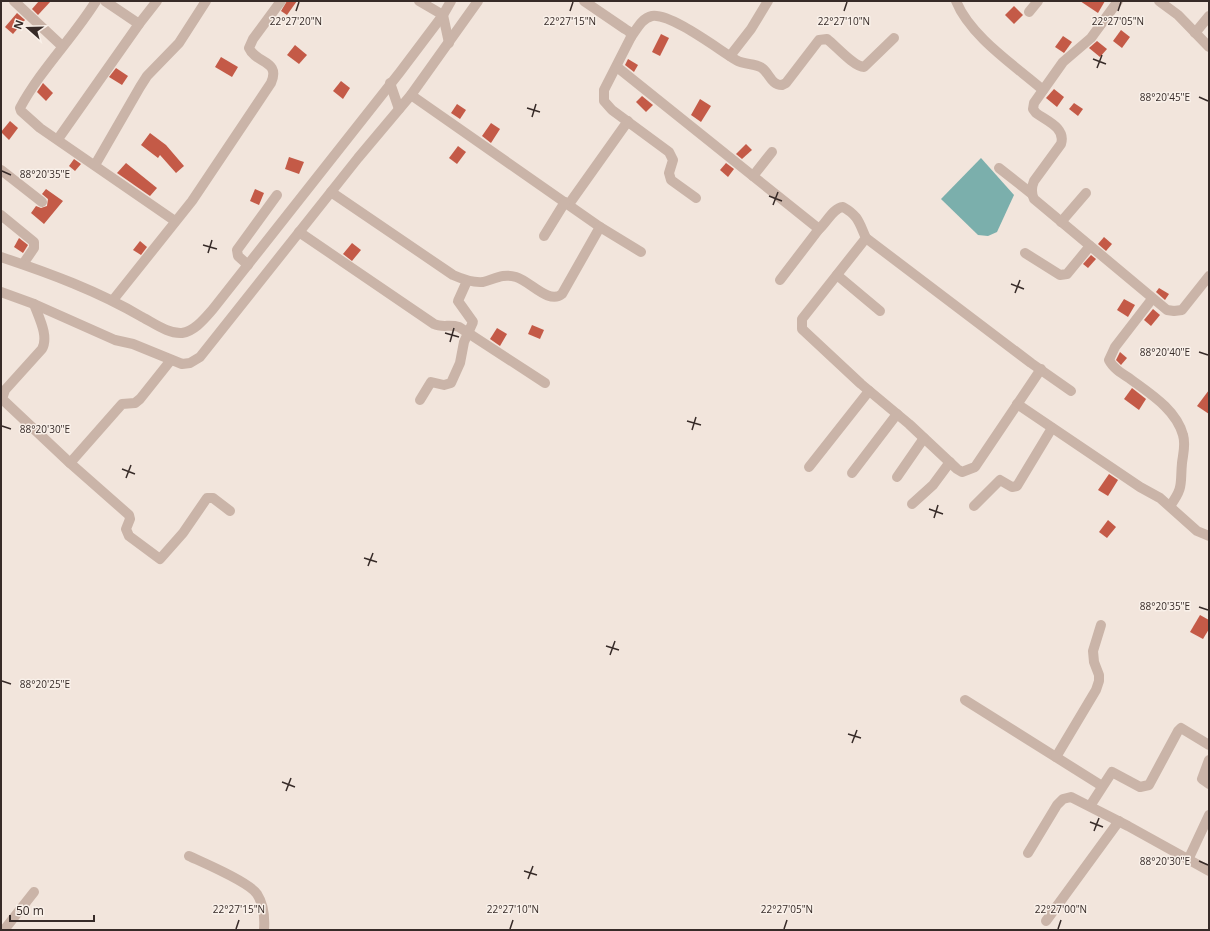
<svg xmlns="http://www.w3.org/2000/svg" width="1210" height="931" viewBox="0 0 1210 931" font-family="'Open Sans',sans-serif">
  <rect width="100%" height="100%" fill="#f2e5dc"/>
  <polygon fill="#7bafac" points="981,158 1014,195 997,232 988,236 978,235 941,199"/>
  <g fill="#c45a47">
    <polygon points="39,1 51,1 38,15 32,9"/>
    <polygon points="287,1 297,1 287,15 281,11"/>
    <polygon points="1080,1 1105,1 1098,13"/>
    <polygon points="1014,6 1023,15 1014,24 1005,15"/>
    <polygon points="17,13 25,20 13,34 5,27"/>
    <polygon points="1121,30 1130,37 1122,48 1113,41"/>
    <polygon points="661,34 669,38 660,56 652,52"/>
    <polygon points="1063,36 1072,42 1064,53 1055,47"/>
    <polygon points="1097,41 1107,49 1100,57 1089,48"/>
    <polygon points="295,45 307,55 299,64 287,55"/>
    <polygon points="221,57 238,67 232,77 215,67"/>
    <polygon points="628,59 638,65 634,72 625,65"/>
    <polygon points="116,68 128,76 122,85 109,77"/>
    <polygon points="341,81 350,88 343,99 333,91"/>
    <polygon points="43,83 53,93 46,101 37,92"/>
    <polygon points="1054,89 1064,97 1057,107 1046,98"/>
    <polygon points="642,96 653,105 646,112 636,102"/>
    <polygon points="700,99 711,106 701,122 691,115"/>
    <polygon points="1074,103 1083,109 1078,116 1069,109"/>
    <polygon points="457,104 466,110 460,119 451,113"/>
    <polygon points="10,121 18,128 9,140 1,132"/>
    <polygon points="491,123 500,129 491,143 482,136"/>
    <polygon points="150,133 166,145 184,166 176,173 160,155 158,158 141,145"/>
    <polygon points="746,144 752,150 742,159 736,154"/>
    <polygon points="458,146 466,152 457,164 449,158"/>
    <polygon points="289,157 304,162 299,174 285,169"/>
    <polygon points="74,159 81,164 75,171 69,166"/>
    <polygon points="126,163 157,188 150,196 117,173"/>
    <polygon points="726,163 734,169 728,177 720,170"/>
    <polygon points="46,189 63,201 44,224 31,213 36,206 41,208 47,206 48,199 42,194"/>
    <polygon points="255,189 264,193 259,205 250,201"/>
    <polygon points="1104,237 1112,244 1106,251 1098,244"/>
    <polygon points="19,238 28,245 23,253 14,247"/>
    <polygon points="140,241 147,247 141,255 133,250"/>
    <polygon points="352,243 361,250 352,261 343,254"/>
    <polygon points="1091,255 1096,259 1088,268 1083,264"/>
    <polygon points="1159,288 1169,294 1165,300 1156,292"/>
    <polygon points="1124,299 1135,305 1128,317 1117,310"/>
    <polygon points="1153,309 1160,315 1151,326 1144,320"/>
    <polygon points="532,325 544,330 540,339 528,334"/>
    <polygon points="497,328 507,334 500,346 490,339"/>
    <polygon points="1120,352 1127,358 1121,365 1116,360"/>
    <polygon points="1132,388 1146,399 1139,410 1124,399"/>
    <polygon points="1209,390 1209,414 1197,406"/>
    <polygon points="1109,474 1118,480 1108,496 1098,490"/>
    <polygon points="1108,520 1116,527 1107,538 1099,532"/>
    <polygon points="1200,615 1209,620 1209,629 1203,639 1190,632"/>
  </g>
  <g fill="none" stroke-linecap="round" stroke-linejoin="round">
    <g stroke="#cab4a8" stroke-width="10">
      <polyline points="14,1 62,46"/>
      <path d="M 96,1 C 73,38 41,69 20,108 L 21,111 L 40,128 L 175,221"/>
      <polyline points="105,1 139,24 157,1"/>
      <polyline points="419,1 443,15 449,43"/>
      <polyline points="584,1 625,29 630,32 631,37 604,90 604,101 612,110 669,152 673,160 669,173 671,180 696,198"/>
      <path d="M 956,1 C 970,36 1014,65 1043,90"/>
      <path d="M 1118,1 L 1091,38 L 1063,62 L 1034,103 L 1033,109 L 1036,113 C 1047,121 1066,128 1061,144 L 1034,181 C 1031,188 1031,193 1034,199 L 1167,310 L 1174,311 L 1182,310 L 1209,276"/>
      <polyline points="1159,1 1178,15 1209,47"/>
      <polyline points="1029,12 1038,1"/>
      <polyline points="1195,33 1209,16"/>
      <path d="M 631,37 C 637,29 642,18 652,16 C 671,13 719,50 736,60 C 744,65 755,63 762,68 C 770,74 771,85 782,85 L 786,83 L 819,40 L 827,39 C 836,46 854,67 864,67 L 894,38"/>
      <polyline points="730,56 751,29 768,1"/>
      <path d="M 617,67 L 819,229 C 827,222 833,208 843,207 C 859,216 859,223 866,238 L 1031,363 L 1071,391"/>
      <polyline points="390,83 399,109"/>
      <polyline points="411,95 600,227 641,252"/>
      <polyline points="58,139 139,24"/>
      <polyline points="95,165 140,87 147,76 179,43 206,1"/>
      <polyline points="999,168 1032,194"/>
      <polyline points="1,170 42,202"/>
      <polyline points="753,176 772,152"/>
      <path d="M 331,192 L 453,275 C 462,279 472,283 483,282 C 495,279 502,273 516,277 C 530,281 549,305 562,294 L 600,227"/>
      <polyline points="569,204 628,121"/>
      <polyline points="1,215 34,242 34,248 23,264"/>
      <polyline points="1061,222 1086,193"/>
      <path d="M 299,232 L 434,324 C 442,328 450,324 459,327 L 545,383"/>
      <polyline points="544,236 565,202"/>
      <polyline points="866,238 802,319 802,329 861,384 909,424 957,469 962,472 975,467 1041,369"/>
      <polyline points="1025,253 1060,275 1067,274 1090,246"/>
      <path d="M 1,257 C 49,273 98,291 142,317 C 154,323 168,334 182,333 C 195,331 205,318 213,309 L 400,72 L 443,15 L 451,1"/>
      <polyline points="248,265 238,256 237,250 277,195"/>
      <polyline points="837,275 880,311"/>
      <polyline points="780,280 819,229"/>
      <polyline points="1,292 34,304 115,340 133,344 182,364 190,363 200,357 358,158 411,95 478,1"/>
      <path d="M 1152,299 L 1115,347 L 1109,360 C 1113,368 1121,373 1129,378 C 1149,393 1176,409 1183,435 C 1186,445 1183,454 1182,463 C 1180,484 1184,487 1170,506"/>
      <path d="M 113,300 L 192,201 L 271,83 C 281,60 256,64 249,48 L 253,39 L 281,1"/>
      <path d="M 34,304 C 39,318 49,336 42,349 L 5,390 L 2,399 L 70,463 L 129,515 L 130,519 L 126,529 L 129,536 L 160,559 L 183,533 L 207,498 L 213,498 L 230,511"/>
      <polyline points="420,400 431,382 444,385 451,383 460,363 464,342 473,322 458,301 467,281"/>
      <polyline points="1017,404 1140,487 1160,498 1197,531 1209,536"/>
      <polyline points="70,463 122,404 135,403 140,399 171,360"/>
      <polyline points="809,467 869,391"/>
      <polyline points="852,473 897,414"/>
      <polyline points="897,477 924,438"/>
      <polyline points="912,504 933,485 950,462"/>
      <polyline points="974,506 1000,480 1012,487 1017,486 1052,428"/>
      <polyline points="965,700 1102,786"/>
      <polyline points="1056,757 1096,690 1099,681 1099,675 1094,662 1093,651 1101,625"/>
      <polyline points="1209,760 1202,779 1209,784"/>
      <polyline points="1090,806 1112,772 1140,787 1149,785 1178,731 1181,728 1209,745"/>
      <polyline points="1028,853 1057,805 1063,799 1071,797 1128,826 1209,871"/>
      <path d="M 189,856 C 204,863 249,882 257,894 C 264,905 265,917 264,930"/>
      <polyline points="1188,860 1209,815"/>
      <polyline points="1046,921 1119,821"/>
      <polyline points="4,930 34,892"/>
    </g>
  </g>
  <path fill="none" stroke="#372b28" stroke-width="1.5" d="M 296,11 L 299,2M 570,11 L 573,2M 844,11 L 847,2M 1118,11 L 1121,2M 1093,59 L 1106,64M 1097,68 L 1102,55M 1199,97 L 1208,101M 527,108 L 540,112M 532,117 L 536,104M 2,171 L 11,175M 769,196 L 782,201M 773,205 L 778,192M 203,245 L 217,249M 208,253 L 212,240M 1011,284 L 1024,289M 1015,293 L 1020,280M 445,333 L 459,337M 450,342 L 454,328M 1199,352 L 1208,355M 687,421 L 701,425M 2,426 L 11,429M 692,430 L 696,417M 122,469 L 135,474M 126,478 L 131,465M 929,509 L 943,514M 934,518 L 938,505M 364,558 L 377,562M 368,566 L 373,553M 1199,607 L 1208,610M 606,646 L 619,650M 610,655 L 615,641M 2,681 L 11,684M 848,734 L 861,738M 852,743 L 857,730M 282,782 L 295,787M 286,791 L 291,778M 1090,822 L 1103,827M 1094,831 L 1099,818M 1199,861 L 1208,865M 524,871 L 537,875M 528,879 L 533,866M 236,929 L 239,920M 510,929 L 513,920M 784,929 L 787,920M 1058,929 L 1061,920"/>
  <g font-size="10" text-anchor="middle" fill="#372b28" stroke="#f9f0e9" stroke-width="3" stroke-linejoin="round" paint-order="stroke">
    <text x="296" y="25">22°27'20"N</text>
    <text x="570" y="25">22°27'15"N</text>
    <text x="844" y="25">22°27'10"N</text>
    <text x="1118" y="25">22°27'05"N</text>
    <text x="1165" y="101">88°20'45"E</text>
    <text x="45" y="178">88°20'35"E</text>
    <text x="1165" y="356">88°20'40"E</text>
    <text x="45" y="433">88°20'30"E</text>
    <text x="1165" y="610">88°20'35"E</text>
    <text x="45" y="688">88°20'25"E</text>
    <text x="1165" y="865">88°20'30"E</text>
    <text x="239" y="913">22°27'15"N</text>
    <text x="513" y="913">22°27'10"N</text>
    <text x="787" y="913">22°27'05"N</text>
    <text x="1061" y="913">22°27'00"N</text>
  </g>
  <rect width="1210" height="931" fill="none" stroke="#372b28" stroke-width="4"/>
  <g transform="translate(28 28) rotate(290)" stroke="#f9f0e9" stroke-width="3" paint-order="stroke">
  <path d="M0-3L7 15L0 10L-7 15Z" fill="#372b28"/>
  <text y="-6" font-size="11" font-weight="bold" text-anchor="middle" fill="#372b28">N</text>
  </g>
  <path d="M10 915v6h84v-6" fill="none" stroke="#372b28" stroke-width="2"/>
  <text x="16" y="915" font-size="12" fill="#372b28" stroke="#f9f0e9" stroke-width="3" paint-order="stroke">50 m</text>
</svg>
